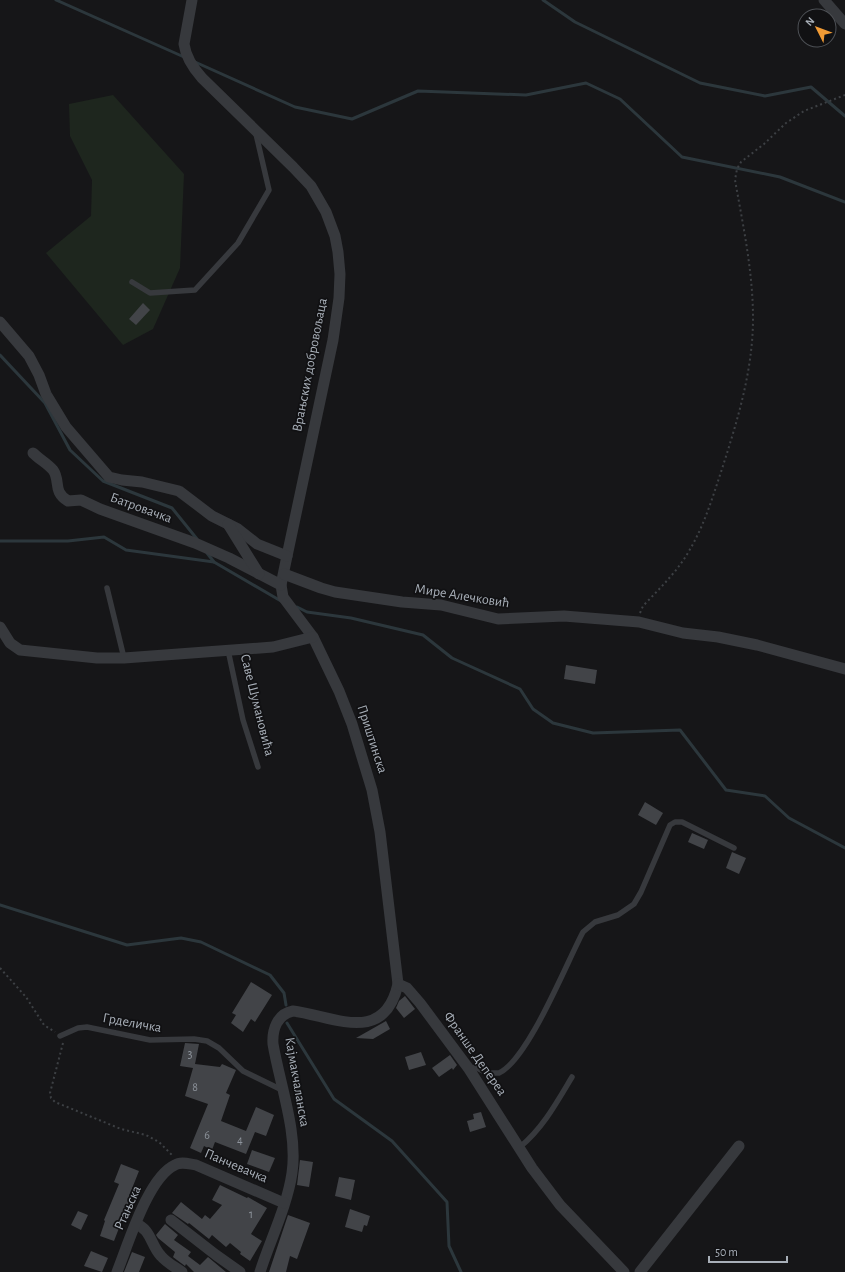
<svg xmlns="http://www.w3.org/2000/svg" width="845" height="1272" viewBox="0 0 845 1272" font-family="'Alegreya Sans',sans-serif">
  <rect width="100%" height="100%" fill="#161618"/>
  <polygon fill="#1e261e" points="113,95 184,174 180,268 153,329 123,345 46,253 91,216 92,180 70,136 69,104"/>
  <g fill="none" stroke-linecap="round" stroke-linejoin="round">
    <g stroke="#2c373c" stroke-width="3">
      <polyline points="56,0 184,57"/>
      <polyline points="543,0 575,22 700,83 765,96 811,87 845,116"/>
      <polyline points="195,62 295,107 352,119 418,91 526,95 586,83 620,99 682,157 780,177 845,202"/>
      <polyline points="0,355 45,403 70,450 103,481 172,508 197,539"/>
      <polyline points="0,541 68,541 104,537 126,550 214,562 281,601"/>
      <polyline points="207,553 214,562"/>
      <polyline points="297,607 307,612 351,618 423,635 452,658 520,689 533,709 553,723 593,733 680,730 726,790 765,796 789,818 845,848"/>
      <polyline points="0,905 127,945 181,938 201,942 270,975 284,993 286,1005"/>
      <polyline points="287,1023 334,1099 392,1141 447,1202 449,1246 461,1272"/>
    </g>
  </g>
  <g fill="#424448">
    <polygon points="143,303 150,310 136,325 129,319"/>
    <polygon points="566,665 597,670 595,684 564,679"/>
    <polygon points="645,802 663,813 656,825 638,815"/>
    <polygon points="692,833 708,840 704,849 688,842"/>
    <polygon points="732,852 746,858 739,874 726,868"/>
    <polygon points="251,982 272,995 255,1022 251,1019 243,1032 231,1023 236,1015 232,1013"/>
    <polygon points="405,996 415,1009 404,1018 396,1008 399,1001"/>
    <polygon points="386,1021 390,1029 373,1039 356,1038"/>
    <polygon points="185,1043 199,1044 195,1064 220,1067 222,1064 236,1070 226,1093 230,1095 221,1121 246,1131 256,1107 274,1115 266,1136 255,1132 246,1154 215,1142 212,1150 204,1146 201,1153 190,1148 208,1104 185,1096 193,1068 180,1066"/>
    <polygon points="421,1052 426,1065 409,1070 405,1057"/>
    <polygon points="450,1055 457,1065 453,1070 452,1068 439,1077 432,1068"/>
    <polygon points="481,1112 486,1127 470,1132 467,1121 474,1119 473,1114"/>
    <polygon points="252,1150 275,1158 269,1172 247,1164"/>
    <polygon points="300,1160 313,1162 309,1187 297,1185"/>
    <polygon points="121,1164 139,1171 129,1196 131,1197 114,1241 100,1236 105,1221 104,1220 119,1184 114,1182"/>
    <polygon points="339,1177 355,1180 351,1200 335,1196"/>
    <polygon points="220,1185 247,1198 248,1197 267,1208 251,1234 262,1241 250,1261 240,1254 241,1252 230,1243 226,1247 212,1235 209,1239 189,1223 188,1224 172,1213 181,1202 202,1219 205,1215 210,1219 222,1205 212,1200"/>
    <polygon points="350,1209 370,1216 367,1226 364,1225 362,1232 345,1227"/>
    <polygon points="78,1211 88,1215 81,1230 71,1225"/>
    <polygon points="288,1215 310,1223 297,1259 290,1256 286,1272 269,1272"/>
    <polygon points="165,1224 178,1235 174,1240 191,1252 188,1256 200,1265 208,1257 226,1272 194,1272 186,1264 185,1266 173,1257 175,1252 158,1238 156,1235"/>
    <polygon points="91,1251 108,1258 102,1272 84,1266"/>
    <polygon points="132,1252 145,1257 139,1272 124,1272"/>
  </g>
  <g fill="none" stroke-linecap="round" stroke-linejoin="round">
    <g stroke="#3d4044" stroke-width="2" stroke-dasharray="2 3" stroke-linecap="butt">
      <path d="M 640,613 L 643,606 C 660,588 677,572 689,551 C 704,526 712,499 721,472 C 737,422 753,371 753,318 C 753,272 743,225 735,180 L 737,169 L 741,162 L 764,144 L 786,123 L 804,111 L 845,95"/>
      <polyline points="0,968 26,997 44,1025 55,1032"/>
      <polyline points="63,1043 50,1093 51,1098 55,1102 121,1129 146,1135 159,1142 172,1155"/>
    </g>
    <g stroke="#37393d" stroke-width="5.5">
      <polyline points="132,282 150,293 195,290 238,243 269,190 256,134"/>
      <polyline points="107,588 124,658"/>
      <polyline points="228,650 243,720 258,767"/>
      <polyline points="60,1036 78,1028 87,1027 150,1040 194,1039 207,1041 219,1048 243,1071 282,1090"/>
      <path d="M 469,1069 L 475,1067 L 487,1073 L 499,1073 C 528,1060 566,964 583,932 L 595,922 L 618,915 L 634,904 L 641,892 L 670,825 L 675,822 L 682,822 L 734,848"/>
      <path d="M 520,1147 C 543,1128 557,1102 572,1077"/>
    </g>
    <g stroke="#37393d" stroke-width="11">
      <path d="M 192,0 L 184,44 C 186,58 193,68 202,78 L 293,167 L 311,186 L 326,212 L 335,236 L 338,252 L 340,274 L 339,298 L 333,340 L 287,556 L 281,585 L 283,597 L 313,637 L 339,691 L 352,724 L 372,790 L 380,832 L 398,984 C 384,1046 333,1016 293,1011 C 277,1014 272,1030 273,1044 C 280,1085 298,1133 292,1173 C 287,1207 270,1240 260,1272"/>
      <polyline points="824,0 845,24"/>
      <polyline points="0,322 29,356 39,375 46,394 66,427 109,477 122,480 142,482 179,491 212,516 238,529 257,544 287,556"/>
      <path d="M 33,453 C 39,459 48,464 53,470 C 61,481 52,491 68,501 L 81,500 L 100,509 L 195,543 L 229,558 L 281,585"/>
      <polyline points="228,524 259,574"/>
      <polyline points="284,574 321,588 335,592 402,602 441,605 498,619 564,616 639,622 683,633 718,637 757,645 845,669"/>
      <polyline points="0,627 10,643 20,650 97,658 124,658 273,647 313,637"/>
      <polyline points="398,984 407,988 420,1003 469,1069 532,1168 560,1205 624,1272"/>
      <polyline points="171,1220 216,1255 240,1272"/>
      <path d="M 136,1224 C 151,1229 151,1246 161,1256 C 167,1263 175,1267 182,1272"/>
      <path d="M 117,1272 C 128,1245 148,1177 175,1165 C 181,1161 189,1164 196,1165 L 284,1203"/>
      <polyline points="640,1272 739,1146"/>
    </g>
  </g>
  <g text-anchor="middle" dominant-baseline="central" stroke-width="3.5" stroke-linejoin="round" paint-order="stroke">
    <g font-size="12" fill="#8e949c">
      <text x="190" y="1054">3</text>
      <text x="195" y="1087">8</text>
      <text x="207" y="1135">6</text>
      <text x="240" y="1140">4</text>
      <text x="251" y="1214">1</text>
    </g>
    <g font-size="14" fill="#a8afb8" stroke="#111113">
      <text transform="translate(310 365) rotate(-79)">Врањских добровољаца</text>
      <text transform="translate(141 508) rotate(20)">Батровачка</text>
      <text transform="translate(462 596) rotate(9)">Мире Алечковић</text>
      <text transform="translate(257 705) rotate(76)">Саве Шумановића</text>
      <text transform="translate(372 739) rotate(72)">Приштинска</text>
      <text transform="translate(132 1023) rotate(10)">Грделичка</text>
      <text transform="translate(475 1054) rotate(55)">Франше Депереа</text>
      <text transform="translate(297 1082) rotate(80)">Кајмакчаланска</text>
      <text transform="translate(236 1166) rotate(23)">Панчевачка</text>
      <text transform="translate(128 1208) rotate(-66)">Ртањска</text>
    </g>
  </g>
  <g transform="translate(817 28) rotate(312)"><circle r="19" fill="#111113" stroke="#4d5055"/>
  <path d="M0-3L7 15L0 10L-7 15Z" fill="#f19b35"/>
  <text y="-6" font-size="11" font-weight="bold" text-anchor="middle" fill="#a8afb8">N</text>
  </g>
  <path d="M709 1256v6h78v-6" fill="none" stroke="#a8afb8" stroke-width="2"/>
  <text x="715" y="1256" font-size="12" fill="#a8afb8" stroke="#111113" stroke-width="3" paint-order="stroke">50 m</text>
</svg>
